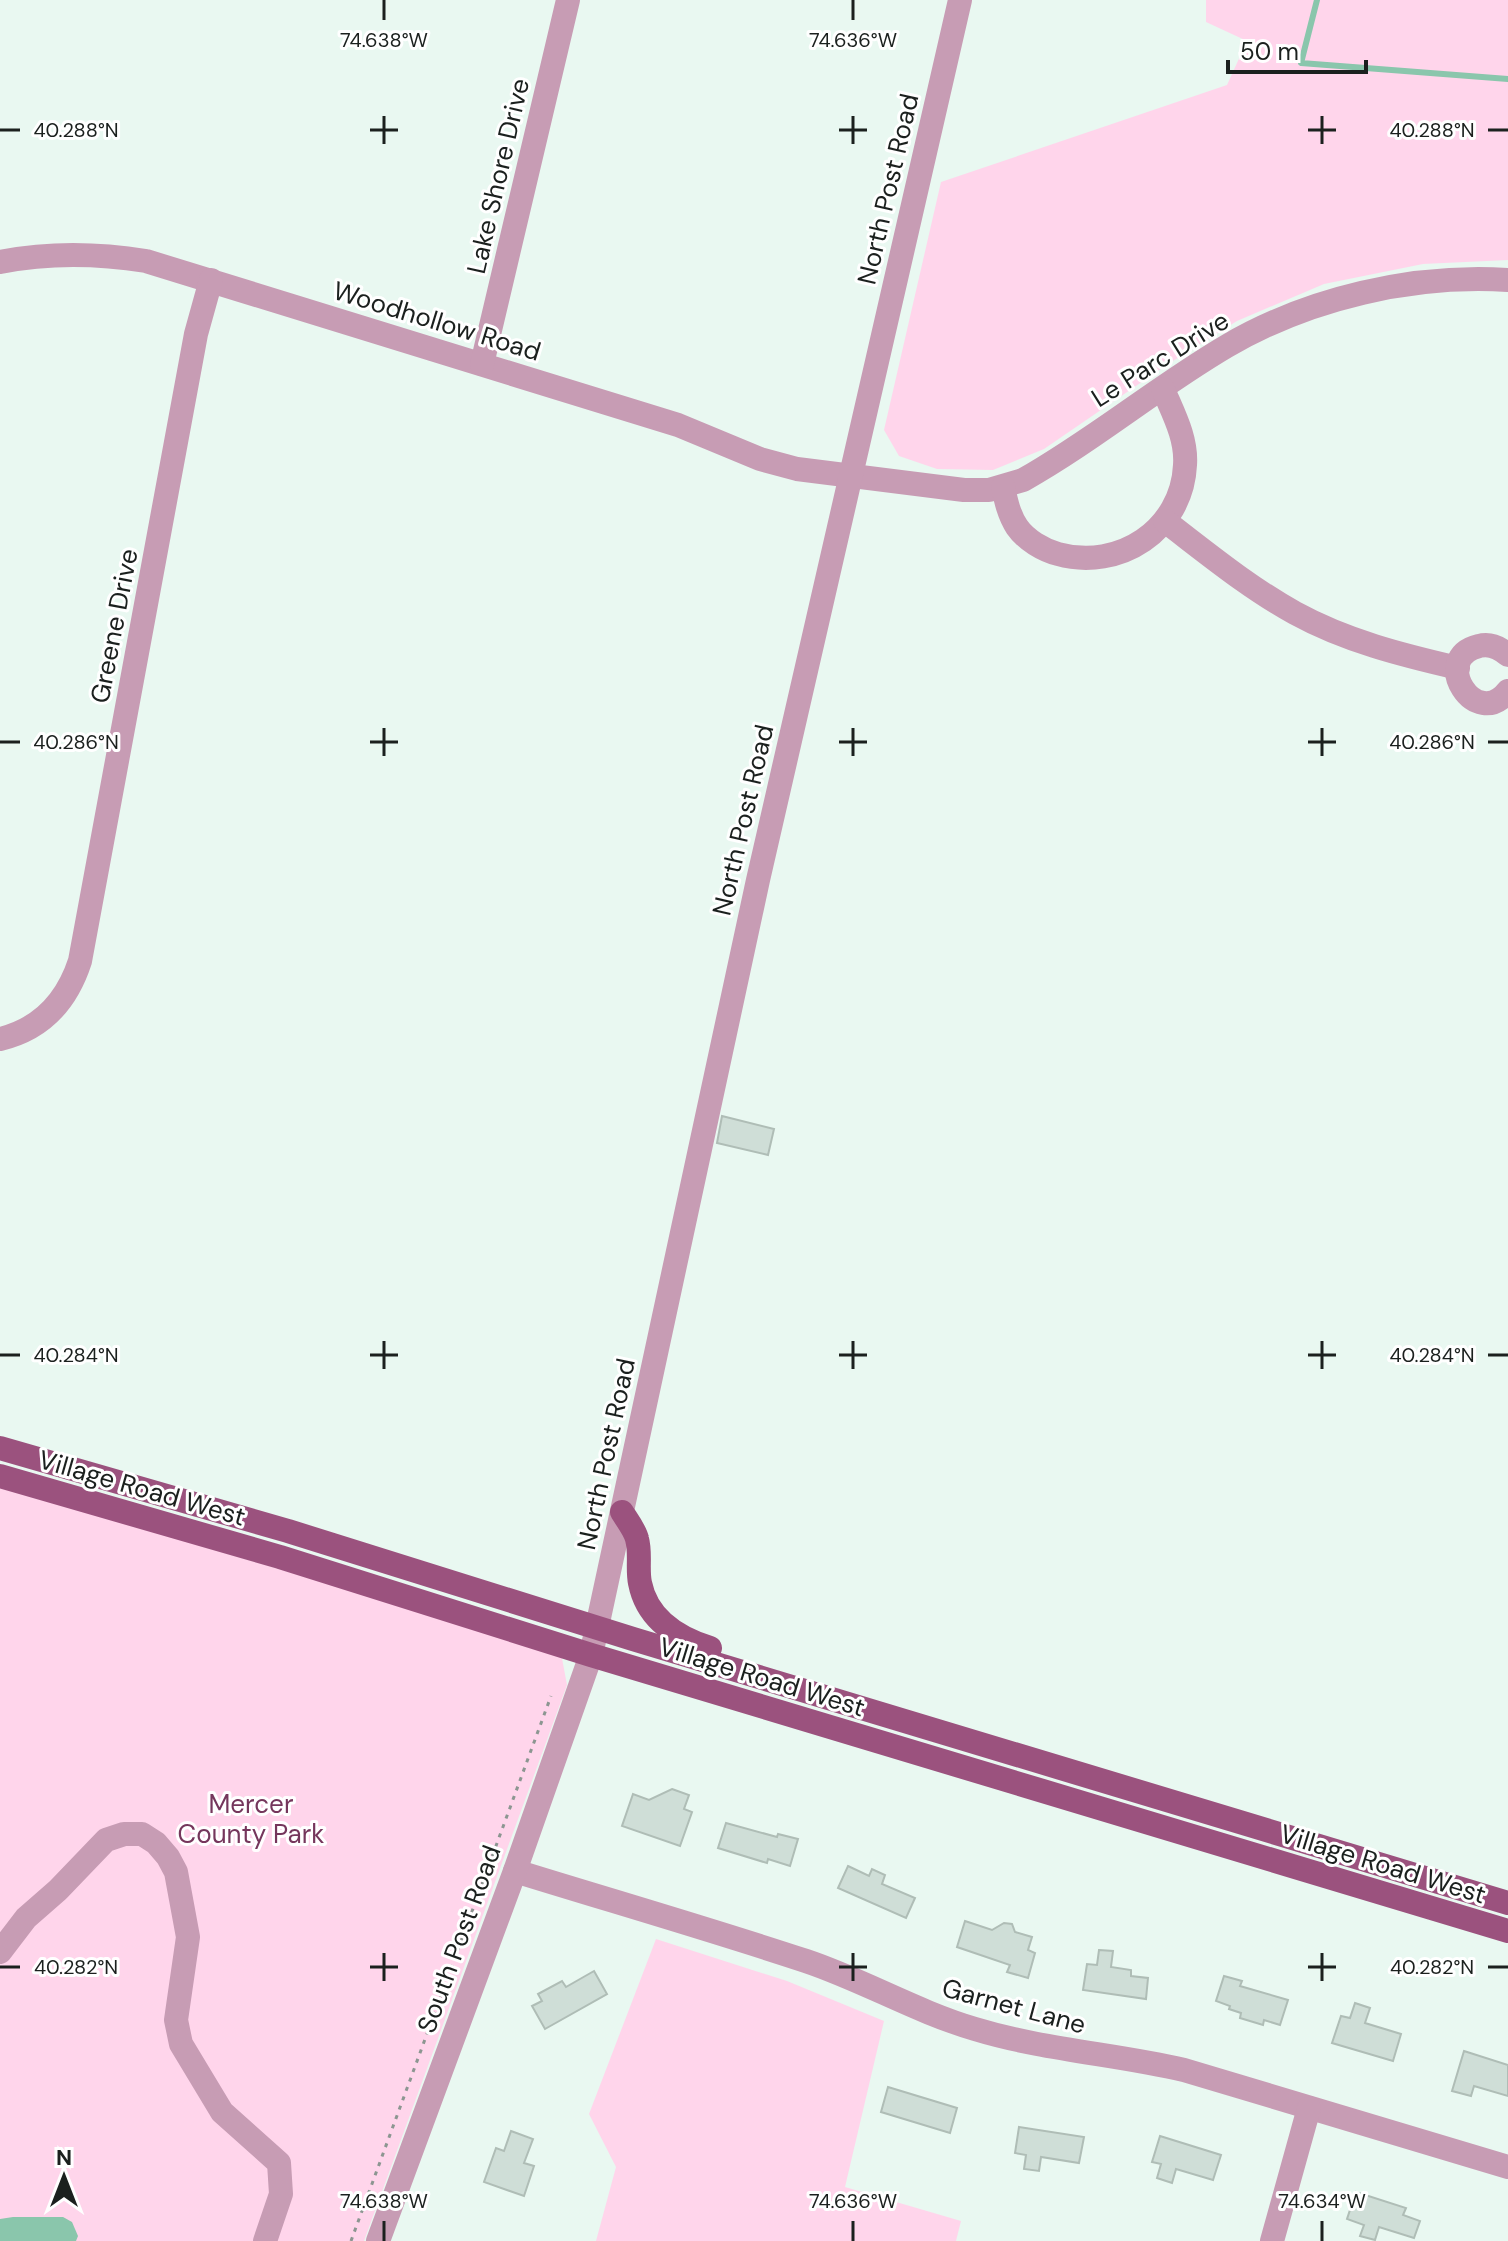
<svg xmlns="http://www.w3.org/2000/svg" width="1508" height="2241" viewBox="0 0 1508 2241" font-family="'DM Sans',sans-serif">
  <rect width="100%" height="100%" fill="#e9f8f1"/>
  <g fill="#ffd5eb">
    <polygon points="1206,0 1508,0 1508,260 1423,264 1324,284 1237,321 1168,364 1044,449 993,470 937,469 899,456 884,430 941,182 1227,85 1247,41 1206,22"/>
    <polygon points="0,1486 561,1653 567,1685 364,2241 0,2241"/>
    <polygon points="656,1939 787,1981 884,2021 845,2187 961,2221 956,2241 596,2241 616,2167 589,2114"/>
  </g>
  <polygon fill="#8ac6ac" points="13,2217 63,2217 72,2222 78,2236 76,2241 0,2241 0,2219"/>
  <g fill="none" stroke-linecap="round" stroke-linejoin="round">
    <polyline stroke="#8ac6ac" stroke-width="6" points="1317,0 1301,63 1508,79"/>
  </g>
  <g fill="#cfded7" stroke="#afbdb6" stroke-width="2">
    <polygon points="722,1116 774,1129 768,1155 717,1143"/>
    <polygon points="672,1789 689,1795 684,1809 692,1812 680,1846 622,1826 633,1794 649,1800"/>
    <polygon points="726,1823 777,1837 778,1834 798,1839 790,1866 768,1859 767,1863 718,1848"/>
    <polygon points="848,1866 869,1876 872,1869 885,1875 882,1884 915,1898 906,1918 838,1888"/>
    <polygon points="965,1921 992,1930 1004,1923 1012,1924 1015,1932 1032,1937 1028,1950 1035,1953 1028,1978 1007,1972 1010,1965 957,1947"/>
    <polygon points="1099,1950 1113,1951 1111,1967 1131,1970 1131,1976 1148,1978 1146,1999 1083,1990 1087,1964 1097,1965"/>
    <polygon points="594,1971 607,1994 545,2029 532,2006 542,2001 538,1994 562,1981 566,1987"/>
    <polygon points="1224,1976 1242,1981 1240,1986 1288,2000 1280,2025 1264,2020 1263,2025 1240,2018 1241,2013 1229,2009 1230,2006 1216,2001"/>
    <polygon points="1355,2003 1370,2008 1365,2023 1401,2034 1393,2061 1332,2043 1341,2016 1350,2018"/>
    <polygon points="1464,2051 1508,2065 1508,2096 1474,2086 1471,2096 1452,2091"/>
    <polygon points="888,2087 957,2108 950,2133 881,2112"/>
    <polygon points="1019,2127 1084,2137 1079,2163 1041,2157 1039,2171 1024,2169 1026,2155 1015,2153"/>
    <polygon points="511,2131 533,2139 524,2163 534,2166 524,2196 484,2182 496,2148 504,2151"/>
    <polygon points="1160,2136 1221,2155 1213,2180 1176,2169 1172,2183 1157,2178 1161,2164 1152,2162"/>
    <polygon points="1356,2192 1406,2208 1403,2215 1420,2221 1414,2238 1379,2227 1375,2240 1360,2236 1364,2225 1347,2219"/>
  </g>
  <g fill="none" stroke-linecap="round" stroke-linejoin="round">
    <polyline stroke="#8c9691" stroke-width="3" stroke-dasharray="4 6" stroke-linecap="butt" points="351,2241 551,1696"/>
    <g stroke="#c79cb4" stroke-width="24">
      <path d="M 0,262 C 50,252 96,253 146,261 L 678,425 L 760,459 L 797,469 L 964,490 L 989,490 L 1023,480 C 1094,440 1157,387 1227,346 C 1309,298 1413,274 1508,280"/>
      <polyline points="482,364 568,0"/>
      <path d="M 1003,487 C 1006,501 1009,515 1017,527 C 1026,540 1043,550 1058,554 C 1119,571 1182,530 1185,465 C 1187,438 1173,413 1163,389"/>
      <path d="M 1165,521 C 1207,553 1248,587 1295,613 C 1346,641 1402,655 1458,668"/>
      <path d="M 1508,655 C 1500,648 1490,643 1479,646 C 1429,658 1476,732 1508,691"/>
      <path d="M 0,1039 C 42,1029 67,1001 80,961 L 196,334 L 211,280"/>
      <path d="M 515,1871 C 612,1901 709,1929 806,1961 C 863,1980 917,2012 975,2029 C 1044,2050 1115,2054 1184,2070 L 1508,2167"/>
      <polyline points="0,1952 26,1918 58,1890 106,1840 124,1834 142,1834 156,1843 168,1857 176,1872 188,1937 176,2020 181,2044 222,2112 279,2163 281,2194 265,2241"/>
      <polyline points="378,2241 515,1871 591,1655 758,880 960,0"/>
      <polyline points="1272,2241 1309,2108"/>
    </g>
    <g stroke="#9b527e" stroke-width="24">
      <polyline points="0,1448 288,1531 633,1639 1508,1903"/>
      <polyline points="0,1476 280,1557 591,1655 1508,1931"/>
      <path d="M 622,1512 C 627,1520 635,1530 637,1539 C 641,1553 637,1569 640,1583 C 647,1619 678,1638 710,1648"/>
    </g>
  </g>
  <path fill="none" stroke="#1b201e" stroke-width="3" d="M 384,0 L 384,20M 853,0 L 853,20M 384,116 L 384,144M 853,116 L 853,144M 1322,116 L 1322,144M 0,130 L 20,130M 370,130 L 398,130M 839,130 L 867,130M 1308,130 L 1336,130M 1488,130 L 1508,130M 384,728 L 384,756M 853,728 L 853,756M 1322,728 L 1322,756M 0,742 L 20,742M 370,742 L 398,742M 839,742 L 867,742M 1308,742 L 1336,742M 1488,742 L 1508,742M 384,1341 L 384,1369M 853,1341 L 853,1369M 1322,1341 L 1322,1369M 0,1355 L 20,1355M 370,1355 L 398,1355M 839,1355 L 867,1355M 1308,1355 L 1336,1355M 1488,1355 L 1508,1355M 384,1953 L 384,1981M 853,1953 L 853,1981M 1322,1953 L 1322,1981M 0,1967 L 20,1967M 370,1967 L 398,1967M 839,1967 L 867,1967M 1308,1967 L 1336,1967M 1488,1967 L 1508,1967M 384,2221 L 384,2241M 853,2221 L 853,2241M 1322,2221 L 1322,2241"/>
  <g text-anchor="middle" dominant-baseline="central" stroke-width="6" stroke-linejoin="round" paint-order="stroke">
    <g font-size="26" fill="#1b201e" stroke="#fff">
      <text transform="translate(498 176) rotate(-77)">Lake Shore Drive</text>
      <text transform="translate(888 189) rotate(-77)">North Post Road</text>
      <text transform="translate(437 321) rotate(17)">Woodhollow Road</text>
      <text transform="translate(1160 359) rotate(-32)">Le Parc Drive</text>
      <text transform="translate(114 626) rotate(-79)">Greene Drive</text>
      <text transform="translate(743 820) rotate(-77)">North Post Road</text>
      <text transform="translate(606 1454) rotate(-78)">North Post Road</text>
      <text transform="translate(142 1488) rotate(16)">Village Road West</text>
      <text transform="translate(762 1677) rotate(17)">Village Road West</text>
      <text transform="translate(1383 1864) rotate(17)">Village Road West</text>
      <text transform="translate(459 1939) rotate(-70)">South Post Road</text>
      <text transform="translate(1014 2006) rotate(15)">Garnet Lane</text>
    </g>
    <g font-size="26" fill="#75365c" stroke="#fff">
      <text x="251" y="1804">Mercer<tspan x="251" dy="30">County Park</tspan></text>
    </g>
  </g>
  <g font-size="20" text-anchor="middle" fill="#1b201e" stroke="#fff" stroke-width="6" stroke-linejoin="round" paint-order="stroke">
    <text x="384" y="47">74.638°W</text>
    <text x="853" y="47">74.636°W</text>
    <text x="76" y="137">40.288°N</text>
    <text x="1432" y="137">40.288°N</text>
    <text x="76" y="749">40.286°N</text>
    <text x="1432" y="749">40.286°N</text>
    <text x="76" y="1362">40.284°N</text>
    <text x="1432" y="1362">40.284°N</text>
    <text x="76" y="1974">40.282°N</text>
    <text x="1432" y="1974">40.282°N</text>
    <text x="384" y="2208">74.638°W</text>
    <text x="853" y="2208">74.636°W</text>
    <text x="1322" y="2208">74.634°W</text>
  </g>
  <g transform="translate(64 2177)" stroke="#ffffff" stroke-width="6" paint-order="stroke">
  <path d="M0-6L14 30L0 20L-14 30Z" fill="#1b201e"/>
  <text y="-12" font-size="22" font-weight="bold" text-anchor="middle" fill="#1b201e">N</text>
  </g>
  <path d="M1228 60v12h138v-12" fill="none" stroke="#1b201e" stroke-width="4"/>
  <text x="1240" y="60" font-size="24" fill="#1b201e" stroke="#ffffff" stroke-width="6" paint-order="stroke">50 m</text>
</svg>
